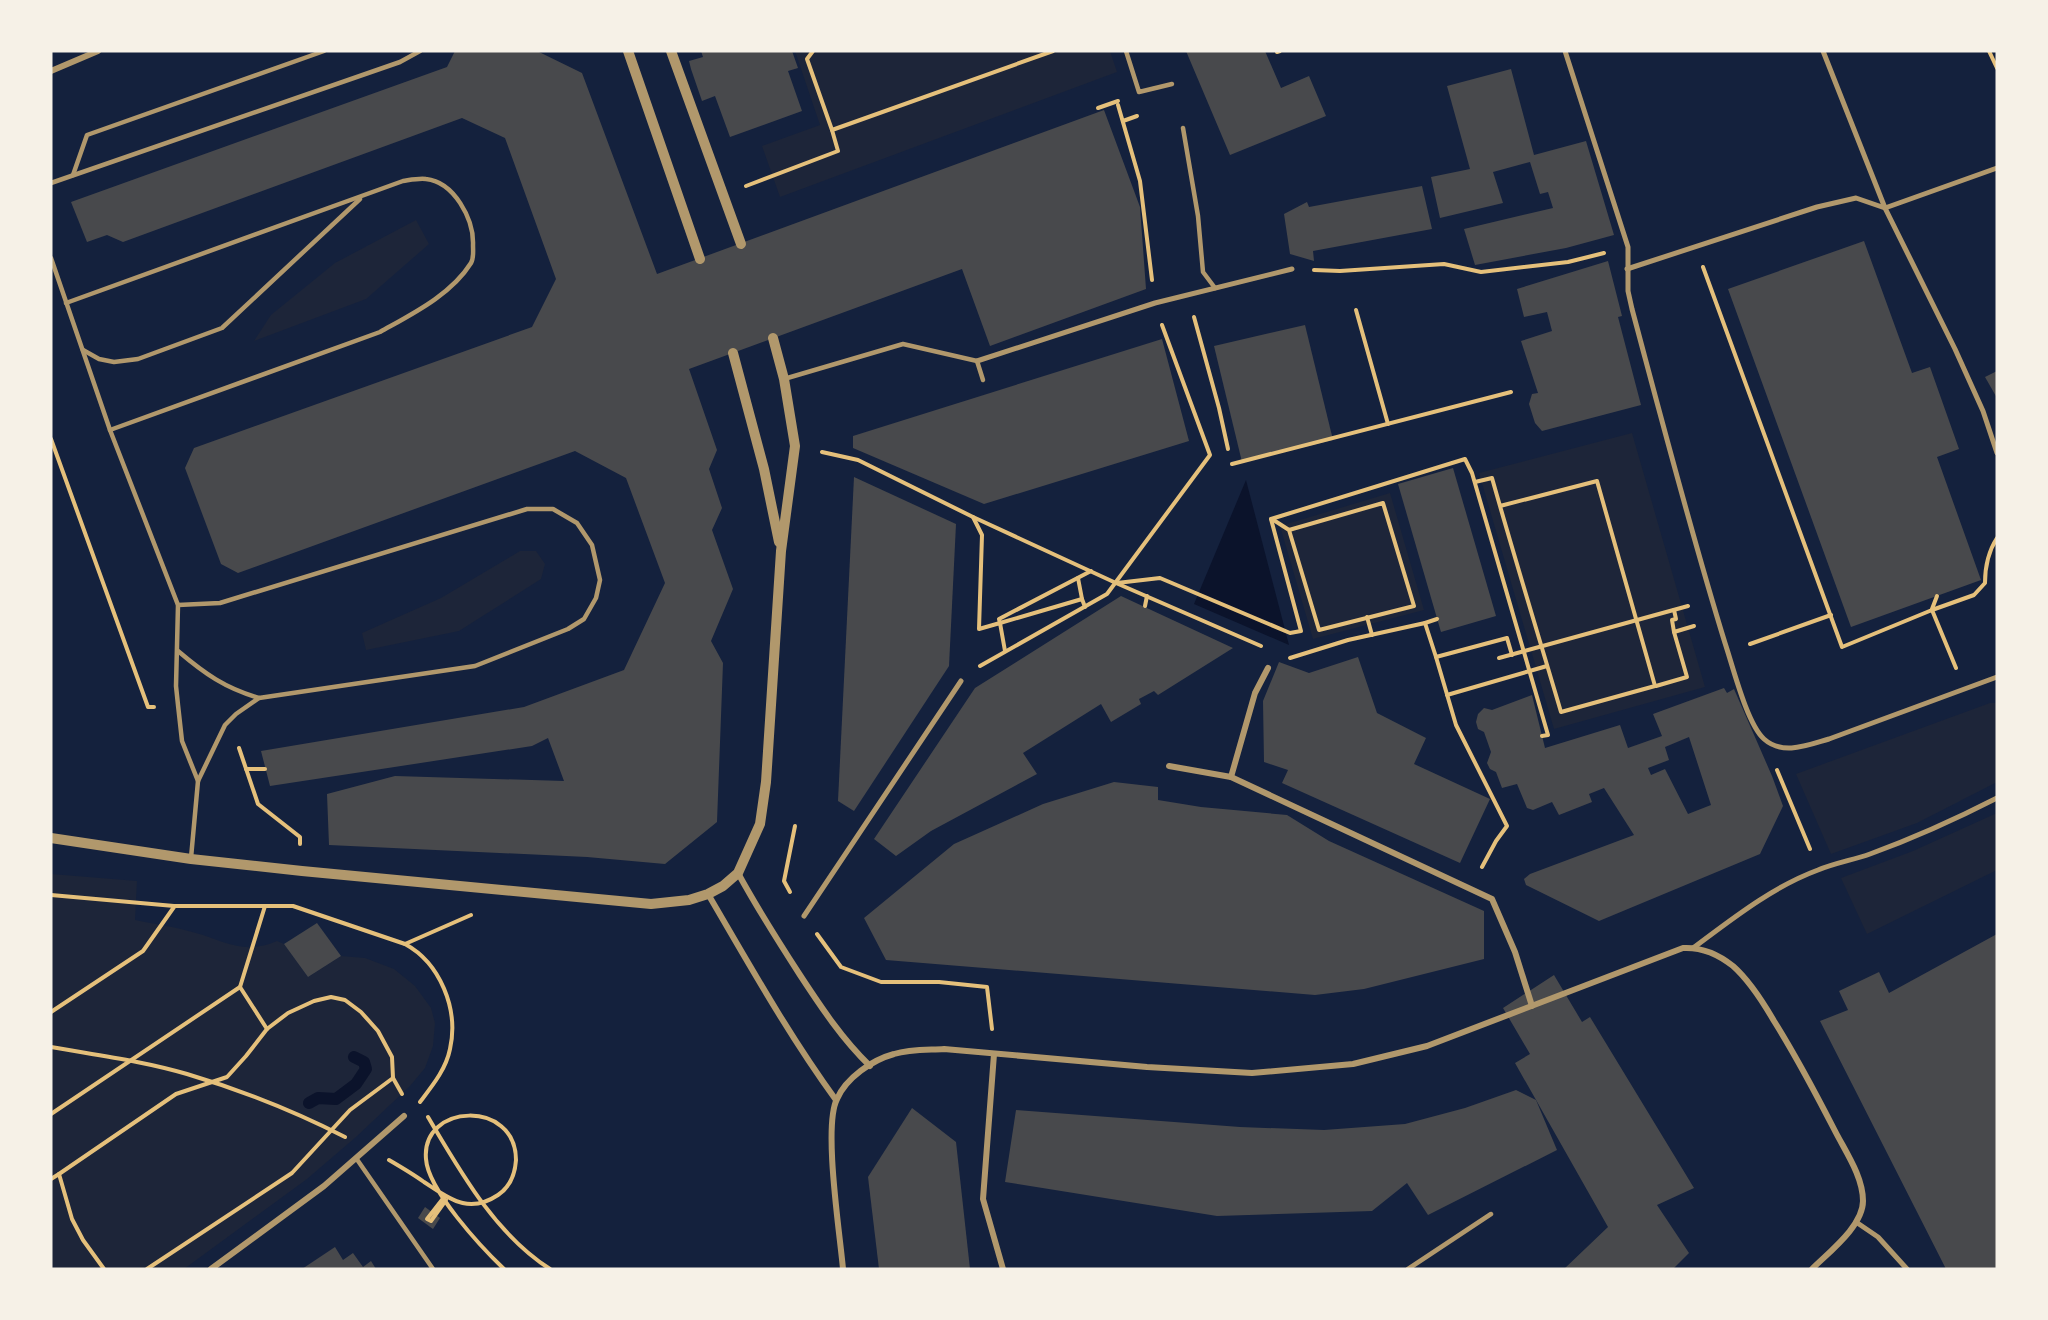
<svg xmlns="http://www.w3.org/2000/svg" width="2048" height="1320" viewBox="0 0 2048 1320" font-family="Mulish,sans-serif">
  <rect width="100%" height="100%" fill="#14213d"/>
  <g fill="#1d2539">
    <polygon points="795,51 1110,51 1117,72 780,197 762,146 820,125"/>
    <polygon points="416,220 429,244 366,299 254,341 271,315 335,263"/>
    <polygon points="1632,433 1705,687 1554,729 1479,473"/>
    <polygon points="1390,493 1424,610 1313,639 1280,526"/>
    <polygon points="520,551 536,551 545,564 541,579 459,631 366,650 362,633 441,598"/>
    <polygon points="1990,703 1997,703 1997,782 1917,823 1831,854 1796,774"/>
    <polygon points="1997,813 1997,870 1867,934 1841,878 1913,851"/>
    <path d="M 51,874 L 137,881 L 135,920 C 155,924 176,927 196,933 C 227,942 244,955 277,941 L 284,944 L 308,977 L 341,956 L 365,958 L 394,969 L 415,986 L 431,1008 L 435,1023 L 433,1046 L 425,1068 L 410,1086 L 356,1137 L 307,1179 L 184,1269 L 51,1269 Z"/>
  </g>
  <polygon fill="#0b132b" points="1246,480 1289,645 1194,604"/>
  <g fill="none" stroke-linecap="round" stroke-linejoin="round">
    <polyline stroke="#0b132b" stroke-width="12" points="309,1103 318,1098 336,1099 356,1084 366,1069 364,1062 354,1057"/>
  </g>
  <g fill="#48494c" fill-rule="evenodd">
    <polygon points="455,51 537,51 582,73 657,274 1104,110 1140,207 1146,289 990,346 962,269 689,369 717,450 709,469 722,508 712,530 733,589 711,641 723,663 717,822 665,864 587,857 329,845 327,794 395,776 564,781 548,738 532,746 270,786 261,751 524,707 624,670 665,583 626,478 575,451 238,573 221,564 185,468 194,448 532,327 556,279 505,138 462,118 123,242 107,235 87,242 71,202 447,67"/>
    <polygon points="701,51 792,51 798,68 788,71 802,111 730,137 715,96 702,101 691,69 689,61 703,57"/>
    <polygon points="1186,51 1265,51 1281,88 1309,76 1326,116 1230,155"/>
    <polygon points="1511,69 1534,155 1586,141 1614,235 1566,248 1475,265 1464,229 1553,208 1548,192 1540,194 1530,162 1493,172 1503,203 1440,218 1431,177 1470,169 1447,86"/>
    <polygon points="1422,186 1432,229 1313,251 1314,261 1290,254 1284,214 1307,202 1309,207"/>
    <polygon points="1864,241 1912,373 1930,367 1959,449 1937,457 1981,580 1851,627 1728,289"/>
    <polygon points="1608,261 1622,316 1618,317 1641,405 1542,431 1535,423 1529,404 1532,394 1538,393 1521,341 1552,331 1547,312 1524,317 1517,289"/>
    <polygon points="1305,325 1333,440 1242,462 1214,346"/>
    <polygon points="1162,339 1189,441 984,504 853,448 853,436"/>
    <polygon points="1997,371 1997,398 1985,377"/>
    <polygon points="1453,468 1496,616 1441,632 1398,484"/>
    <polygon points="854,477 956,524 949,666 854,811 838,801"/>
    <polygon points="1121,596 1233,648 1158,695 1154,691 1139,699 1141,704 1111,722 1101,704 1023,753 1037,774 931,831 896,856 874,839 975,688"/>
    <polygon points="1358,657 1377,713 1426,738 1414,764 1490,799 1460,863 1282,783 1288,770 1264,762 1263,701 1279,662 1309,673"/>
    <path d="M 1724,688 L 1727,693 L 1734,689 L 1772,776 L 1783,806 L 1760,854 L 1599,921 L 1526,885 L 1524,879 L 1530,874 L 1634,835 L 1604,788 L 1589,794 L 1592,802 L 1559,815 L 1552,802 L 1533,810 L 1527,808 L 1517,784 L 1502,788 L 1496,772 L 1490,769 L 1487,763 L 1491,752 L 1484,732 L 1478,729 L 1476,722 L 1478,714 L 1484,708 L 1492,710 L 1532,695 L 1545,748 L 1620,725 L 1628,748 L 1662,736 L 1653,714 ZM 1689,737 L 1711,805 L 1688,814 L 1665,769 L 1651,775 L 1648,768 L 1669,760 L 1665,747 Z"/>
    <polygon points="1114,782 1158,787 1158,800 1201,807 1287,815 1329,841 1484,911 1484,959 1364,989 1315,995 886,960 864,918 954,844 1043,804"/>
    <polygon points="317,923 341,956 308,977 284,944"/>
    <polygon points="1997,934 1997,1269 1946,1269 1820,1021 1848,1010 1839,991 1879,972 1889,993"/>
    <polygon points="1554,975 1582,1022 1590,1017 1694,1188 1657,1205 1689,1253 1673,1269 1564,1269 1608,1227 1515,1063 1530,1054 1503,1008"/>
    <polygon points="1516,1090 1536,1100 1557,1150 1428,1215 1407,1183 1372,1211 1217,1216 1005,1182 1016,1110 1240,1127 1324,1130 1405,1124 1465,1108"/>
    <polygon points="912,1108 956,1142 970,1269 879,1269 868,1177"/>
    <polygon points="425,1207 440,1218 433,1229 418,1218"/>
    <polygon points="335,1247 343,1260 353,1253 363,1267 371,1261 376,1269 302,1269"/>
  </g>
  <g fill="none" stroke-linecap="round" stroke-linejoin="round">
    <g stroke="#e5c07b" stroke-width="4">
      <polyline points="813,51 807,59 832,130"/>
      <polyline points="1989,51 1997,68"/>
      <polyline points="1277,52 1280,51"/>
      <polyline points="1118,105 1140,181 1152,280"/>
      <polyline points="1098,108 1118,101"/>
      <polyline points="1123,121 1137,116"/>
      <polyline points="746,186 838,151 832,130 1053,51"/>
      <polyline points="1703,267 1842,647 1932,610 1956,668"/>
      <polyline points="1314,270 1340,271 1444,264 1481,272 1568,262 1604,253"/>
      <polyline points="1356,310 1388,424"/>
      <polyline points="1194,317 1219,408 1228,449"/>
      <polyline points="51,439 148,707 154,707"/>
      <polyline points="822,452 858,460 973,517 1116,583 1261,646"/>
      <polyline points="1232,464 1511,392"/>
      <path d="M 1475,482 L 1492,478 C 1514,556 1538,634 1561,712 L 1655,686 L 1597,481 L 1500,506"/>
      <polyline points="973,517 982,535 979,629 1000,623 1005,651"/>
      <polyline points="1271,519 1465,459 1472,473 1548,735 1542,736"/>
      <polyline points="1272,519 1289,530 1383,503 1414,606 1319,630 1289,530"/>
      <polyline points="1078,578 1082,599"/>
      <polyline points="1117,583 1160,578 1290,633 1301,631 1271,519"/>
      <polyline points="1145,606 1147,596"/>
      <polyline points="1085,607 1082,599 1000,623 999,619 1091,571"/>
      <polyline points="1932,609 1937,596"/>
      <polyline points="1674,610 1676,619 1672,620 1674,632 1694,626"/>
      <path d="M 1932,610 L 1974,595 L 1985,583 C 1985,567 1988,552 1997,538"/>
      <polyline points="1367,617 1372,635"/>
      <polyline points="1425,623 1437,619"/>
      <polyline points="1750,644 1831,615"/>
      <polyline points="1436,657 1456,725 1507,826 1496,841 1482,867"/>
      <polyline points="1290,658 1348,640 1425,623 1436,657 1507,638 1512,655"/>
      <polyline points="1499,658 1688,606"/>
      <polyline points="980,666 1107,594 1210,455 1162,325"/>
      <polyline points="1656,686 1687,677 1674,632"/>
      <polyline points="1447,695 1547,666"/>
      <polyline points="239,748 258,804 300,837 300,844"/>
      <polyline points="246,769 265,769"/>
      <polyline points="1777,770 1810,849"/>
      <polyline points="790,892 784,881 795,826"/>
      <polyline points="51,895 174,906 293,906 405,944 471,915"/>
      <polyline points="817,934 841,967 881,982 939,982 987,987 992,1029"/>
      <path d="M 405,944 C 440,963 459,1009 450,1049 C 446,1069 433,1085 420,1102"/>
      <polyline points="240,987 267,1029"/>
      <polyline points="51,1012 143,951 174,907"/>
      <path d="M 51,1047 C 96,1055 143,1061 187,1074 C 241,1090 294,1111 345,1137"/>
      <polyline points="393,1078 402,1094"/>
      <polyline points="51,1114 240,987 265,906"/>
      <path d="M 428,1117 C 460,1171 495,1234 550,1269"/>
      <path d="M 389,1160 C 401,1167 413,1174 424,1182 C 449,1198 468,1215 498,1195 C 510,1187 515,1175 516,1160 C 516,1099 421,1103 426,1159 C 428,1190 481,1247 504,1269"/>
      <polyline points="59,1174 176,1094 227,1077 246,1056 267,1029 288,1013 314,1001 331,997 345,1000 361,1012 378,1031 392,1057 393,1078 350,1110 292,1173 147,1269"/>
      <polyline points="51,1179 59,1174 72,1219 83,1240 104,1269"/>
      <polyline points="445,1196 427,1219 431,1221 446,1200"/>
    </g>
    <g stroke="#b1986c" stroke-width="4.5">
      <polyline points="1126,51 1139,92 1172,84"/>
      <polyline points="1183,128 1198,216 1203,272 1215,288"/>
      <polyline points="73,175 87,135 324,51"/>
      <polyline points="51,183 400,62 420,51"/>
      <polyline points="51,258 110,430 178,605 176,686 178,705 182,741 198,781"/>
      <path d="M 66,303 L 403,181 C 410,180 419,178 426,179 C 454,182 474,219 473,245 C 473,251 474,258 471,263 C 451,295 412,314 380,332 L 110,430"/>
      <polyline points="83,350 99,359 114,362 138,359 222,328 360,199"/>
      <polyline points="784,379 903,344 977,361 983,380"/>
      <path d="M 178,605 L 220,603 L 527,509 L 553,509 L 577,523 L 592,545 L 600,580 L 596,598 L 584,619 L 568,629 L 475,666 L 259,698 C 225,688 205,674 178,651"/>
      <polyline points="191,858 198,781 225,725 236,714 259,698"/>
      <polyline points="356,1158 433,1269"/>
      <polyline points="1408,1269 1491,1214"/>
    </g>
    <g stroke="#b1986c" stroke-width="5">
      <path d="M 1565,51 L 1628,247 L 1628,291 L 1632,309 C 1662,421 1691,533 1725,643 C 1733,667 1747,724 1764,739 C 1783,756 1808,745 1829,739 L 1997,677"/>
      <polyline points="1823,51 1885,208 1955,349 1983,411 1997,453"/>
      <polyline points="1627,269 1817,207 1856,198 1885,208 1997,168"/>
      <polyline points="977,361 1155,303 1292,269"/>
      <polyline points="804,916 961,681"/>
      <path d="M 1693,948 C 1732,919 1772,887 1818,870 C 1835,863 1853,860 1870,854 C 1914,838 1956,819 1997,798"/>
      <polyline points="1856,1222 1878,1237 1907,1269"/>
    </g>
    <g stroke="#b1986c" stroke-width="6">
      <polyline points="51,71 98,51"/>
      <polyline points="1169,766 1231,777 1492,899 1515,952 1532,1006"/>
      <polyline points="1231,777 1255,693 1268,668"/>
      <path d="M 738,873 C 757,908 778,941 800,975 C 821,1007 842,1039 870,1066"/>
      <path d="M 708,894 C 749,964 788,1034 836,1100"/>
      <polyline points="994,1054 983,1199 1003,1269"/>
      <polyline points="211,1269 324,1186 404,1116"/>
      <path d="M 843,1269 C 840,1234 823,1126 837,1099 C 846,1078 872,1060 894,1054 C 910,1049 928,1050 944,1049 L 1147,1067 L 1252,1073 L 1353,1064 L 1427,1046 L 1683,948 C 1702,947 1718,954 1733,966 C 1750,981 1763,1002 1774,1021 C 1796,1056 1815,1092 1834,1129 C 1845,1151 1863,1176 1863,1201 C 1863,1226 1829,1252 1812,1269"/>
    </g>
    <g stroke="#b1986c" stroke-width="10">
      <polyline points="628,51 700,259"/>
      <polyline points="671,51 741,244"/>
      <polyline points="733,353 764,469 779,542"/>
      <polyline points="51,838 191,859 302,871 651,904 689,900 708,894 723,886 738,873 760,824 766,782 781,551 795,446 784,379 773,338"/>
    </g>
  </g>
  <rect width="2048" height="1320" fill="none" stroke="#f6f1e7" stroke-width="105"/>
</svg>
